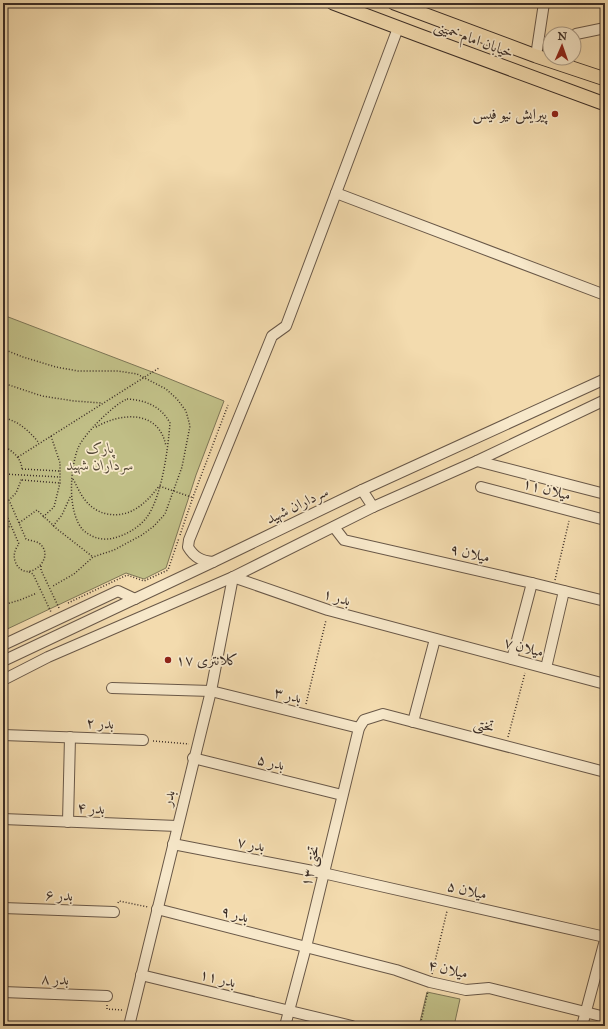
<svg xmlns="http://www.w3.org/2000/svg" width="608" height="1029" viewBox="0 0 608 1029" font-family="'IM FELL Great Primer',Amiri,serif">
  <rect width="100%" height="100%" fill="#f3dbae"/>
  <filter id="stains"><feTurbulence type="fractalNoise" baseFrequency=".005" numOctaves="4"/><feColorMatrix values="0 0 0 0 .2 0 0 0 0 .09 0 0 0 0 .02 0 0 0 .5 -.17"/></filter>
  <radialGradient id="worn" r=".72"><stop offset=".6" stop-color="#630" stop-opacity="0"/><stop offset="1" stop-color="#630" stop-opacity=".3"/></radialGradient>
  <g fill="#c0be86" stroke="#7e7656">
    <polygon points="3,315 160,375 224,401 196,475 166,568 144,579 126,573 3,631"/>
    <polygon points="427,992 460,999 454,1026 419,1026"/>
  </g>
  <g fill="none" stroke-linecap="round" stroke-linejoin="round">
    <defs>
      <g id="minor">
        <polyline points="576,34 605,28"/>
        <polyline points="536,56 544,3"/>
        <polyline points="336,193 605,295"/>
        <polyline points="477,461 605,494"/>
        <polyline points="481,487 605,520"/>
        <polyline points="362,490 373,507"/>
        <polyline points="334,527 344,540 532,583 605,601"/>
        <path d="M 213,562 C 201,561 194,557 188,547 L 189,540 L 272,336 L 286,326 L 398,28"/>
        <polyline points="3,645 118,591 135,599"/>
        <polyline points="512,659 532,583"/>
        <polyline points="3,661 213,562 362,490 605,379"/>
        <polyline points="546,668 564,591"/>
        <polyline points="3,680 48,657 233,577 373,507 477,461 605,400"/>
        <polyline points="112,688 211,691 359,728"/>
        <polyline points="413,722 435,639"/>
        <polyline points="3,735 143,740"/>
        <polyline points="193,758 342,795"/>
        <polyline points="3,819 177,826"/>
        <polyline points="68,822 70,737"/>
        <polyline points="173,844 323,873 605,937"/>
        <polyline points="3,908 114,912"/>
        <polyline points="157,909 396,970 430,982 466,990 489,988 605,1017"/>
        <polyline points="141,975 352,1026"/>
        <polyline points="3,992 107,996"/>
        <polyline points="129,1026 211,691 233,577 328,610 605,684"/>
        <polyline points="285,1026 306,947 359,728 364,720 383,714 605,772"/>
        <polyline points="582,1026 605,940"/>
      </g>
      <g id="major">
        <polyline points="333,3 418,35 605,104"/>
        <polyline points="394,3 536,56 605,79"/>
      </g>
    </defs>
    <use href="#minor" stroke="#695848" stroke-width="12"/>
    <use href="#major" stroke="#3b2d26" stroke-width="15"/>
    <g stroke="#3b2d26" stroke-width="1.5" stroke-dasharray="1 2" stroke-linecap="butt">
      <polyline points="3,349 23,357 56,367 78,371 118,371 137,374 166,389 177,399 186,411 190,426 182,467 165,514 154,526 142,535 114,550 93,557 74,574 53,586"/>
      <polyline points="3,383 42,396 74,401 102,403"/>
      <path d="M 127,399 C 145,400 161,406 170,423 C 168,449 162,496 147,517 C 140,527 126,535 114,538 C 103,541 92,538 83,530 C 67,512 70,469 78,448 C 84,434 113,405 127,399 Z"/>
      <path d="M 3,418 C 18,420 30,432 39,443"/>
      <path d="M 96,427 C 122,412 159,410 166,446"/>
      <path d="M 3,446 C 13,451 22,459 22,470"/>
      <polyline points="18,457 159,368"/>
      <polyline points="22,469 60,471"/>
      <polyline points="3,474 60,477"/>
      <path d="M 73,479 C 77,486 80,494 85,500 C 99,518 123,519 140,506 C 147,501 153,494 159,486 L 194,498"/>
      <polyline points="22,480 60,483"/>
      <path d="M 3,507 L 19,544 C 15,549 13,555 15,561 C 24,586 56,560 41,545 C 38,541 31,541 26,539 L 9,500 L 16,493 L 22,478"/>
      <polyline points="43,517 54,507 60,483 60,463 51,436"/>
      <polyline points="19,523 37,510 57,529 93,557"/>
      <polyline points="53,526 62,515 71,495"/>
      <polyline points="3,529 11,526"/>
      <polyline points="180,535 193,497 228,405"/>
      <polyline points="41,566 41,570 59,608"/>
      <polyline points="29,572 33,574 51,612"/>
      <polyline points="555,580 569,521"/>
      <polyline points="68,603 127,575 144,581 168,570 179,538"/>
      <polyline points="3,605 20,600 37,593"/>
      <polyline points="306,704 326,620"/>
      <polyline points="508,737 525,673"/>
      <polyline points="153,741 189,744"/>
      <polyline points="118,903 119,901 148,907"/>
      <polyline points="432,974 447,911"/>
      <polyline points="107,1005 107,1009 122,1010"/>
      <polyline points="420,1026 428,991"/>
    </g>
    <use href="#minor" stroke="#f7e8ca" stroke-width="10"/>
    <use href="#major" stroke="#f3dbae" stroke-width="13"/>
  </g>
  <g fill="#8f2418" stroke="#f7e8ca" stroke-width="1.5">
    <circle cx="555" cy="114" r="4"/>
    <circle cx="168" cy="660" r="4"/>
  </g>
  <g text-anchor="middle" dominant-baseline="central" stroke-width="3.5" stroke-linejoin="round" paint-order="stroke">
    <g font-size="15" fill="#3b2d26" stroke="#f7e8ca">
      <text transform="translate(474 39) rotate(20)">خیابان امام خمینی</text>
      <text transform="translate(547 489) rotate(15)">میلان ۱۱</text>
      <text transform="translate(297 505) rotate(-26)">سرداران شهید</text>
      <text transform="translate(470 553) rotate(13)">میلان ۹</text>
      <text transform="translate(337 597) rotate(17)">بدر ۱</text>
      <text transform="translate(524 647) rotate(15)">میلان ۷</text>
      <text transform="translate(288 695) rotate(14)">بدر ۳</text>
      <text transform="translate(100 723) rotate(2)">بدر ۲</text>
      <text transform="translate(484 725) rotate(14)">تختی</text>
      <text transform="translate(271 762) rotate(14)">بدر ۵</text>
      <text transform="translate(168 798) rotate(-76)">بدر</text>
      <text transform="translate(91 808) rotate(3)">بدر ۴</text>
      <text transform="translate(251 844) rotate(11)">بدر ۷</text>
      <text transform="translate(310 866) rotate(-77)">تختی ۱۳</text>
      <text transform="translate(467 890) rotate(13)">میلان ۵</text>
      <text transform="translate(59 895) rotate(2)">بدر ۶</text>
      <text transform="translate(235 914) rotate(15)">بدر ۹</text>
      <text transform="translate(448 969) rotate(13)">میلان ۴</text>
      <text transform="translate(218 978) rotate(14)">بدر ۱۱</text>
      <text transform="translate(55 979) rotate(2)">بدر ۸</text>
    </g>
    <g font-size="15" fill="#3b2d26" stroke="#f7e8ca" text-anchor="end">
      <text x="547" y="114">پیرایش نیو فیس</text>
      <text x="176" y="660" text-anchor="start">کلانتری ۱۷</text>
    </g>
    <g font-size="15" font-style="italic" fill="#564a39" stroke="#f7e8ca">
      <text x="100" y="448">پارک<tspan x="100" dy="17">سرداران شهید</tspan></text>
    </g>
  </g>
  <rect width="608" height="1029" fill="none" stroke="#f3dbae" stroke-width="16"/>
  <rect x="4" y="4" width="600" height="1021" fill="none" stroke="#3b2d26" stroke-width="2"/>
  <rect x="8" y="8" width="592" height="1013" fill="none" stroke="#3b2d26"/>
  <g transform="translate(562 46) rotate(2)"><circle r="19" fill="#f7e8ca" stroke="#ac9d88"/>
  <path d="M0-3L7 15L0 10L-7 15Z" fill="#8f2418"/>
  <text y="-6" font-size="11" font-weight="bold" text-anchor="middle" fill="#3b2d26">N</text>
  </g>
  <rect width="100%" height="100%" filter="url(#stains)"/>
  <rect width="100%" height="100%" fill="url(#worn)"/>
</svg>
